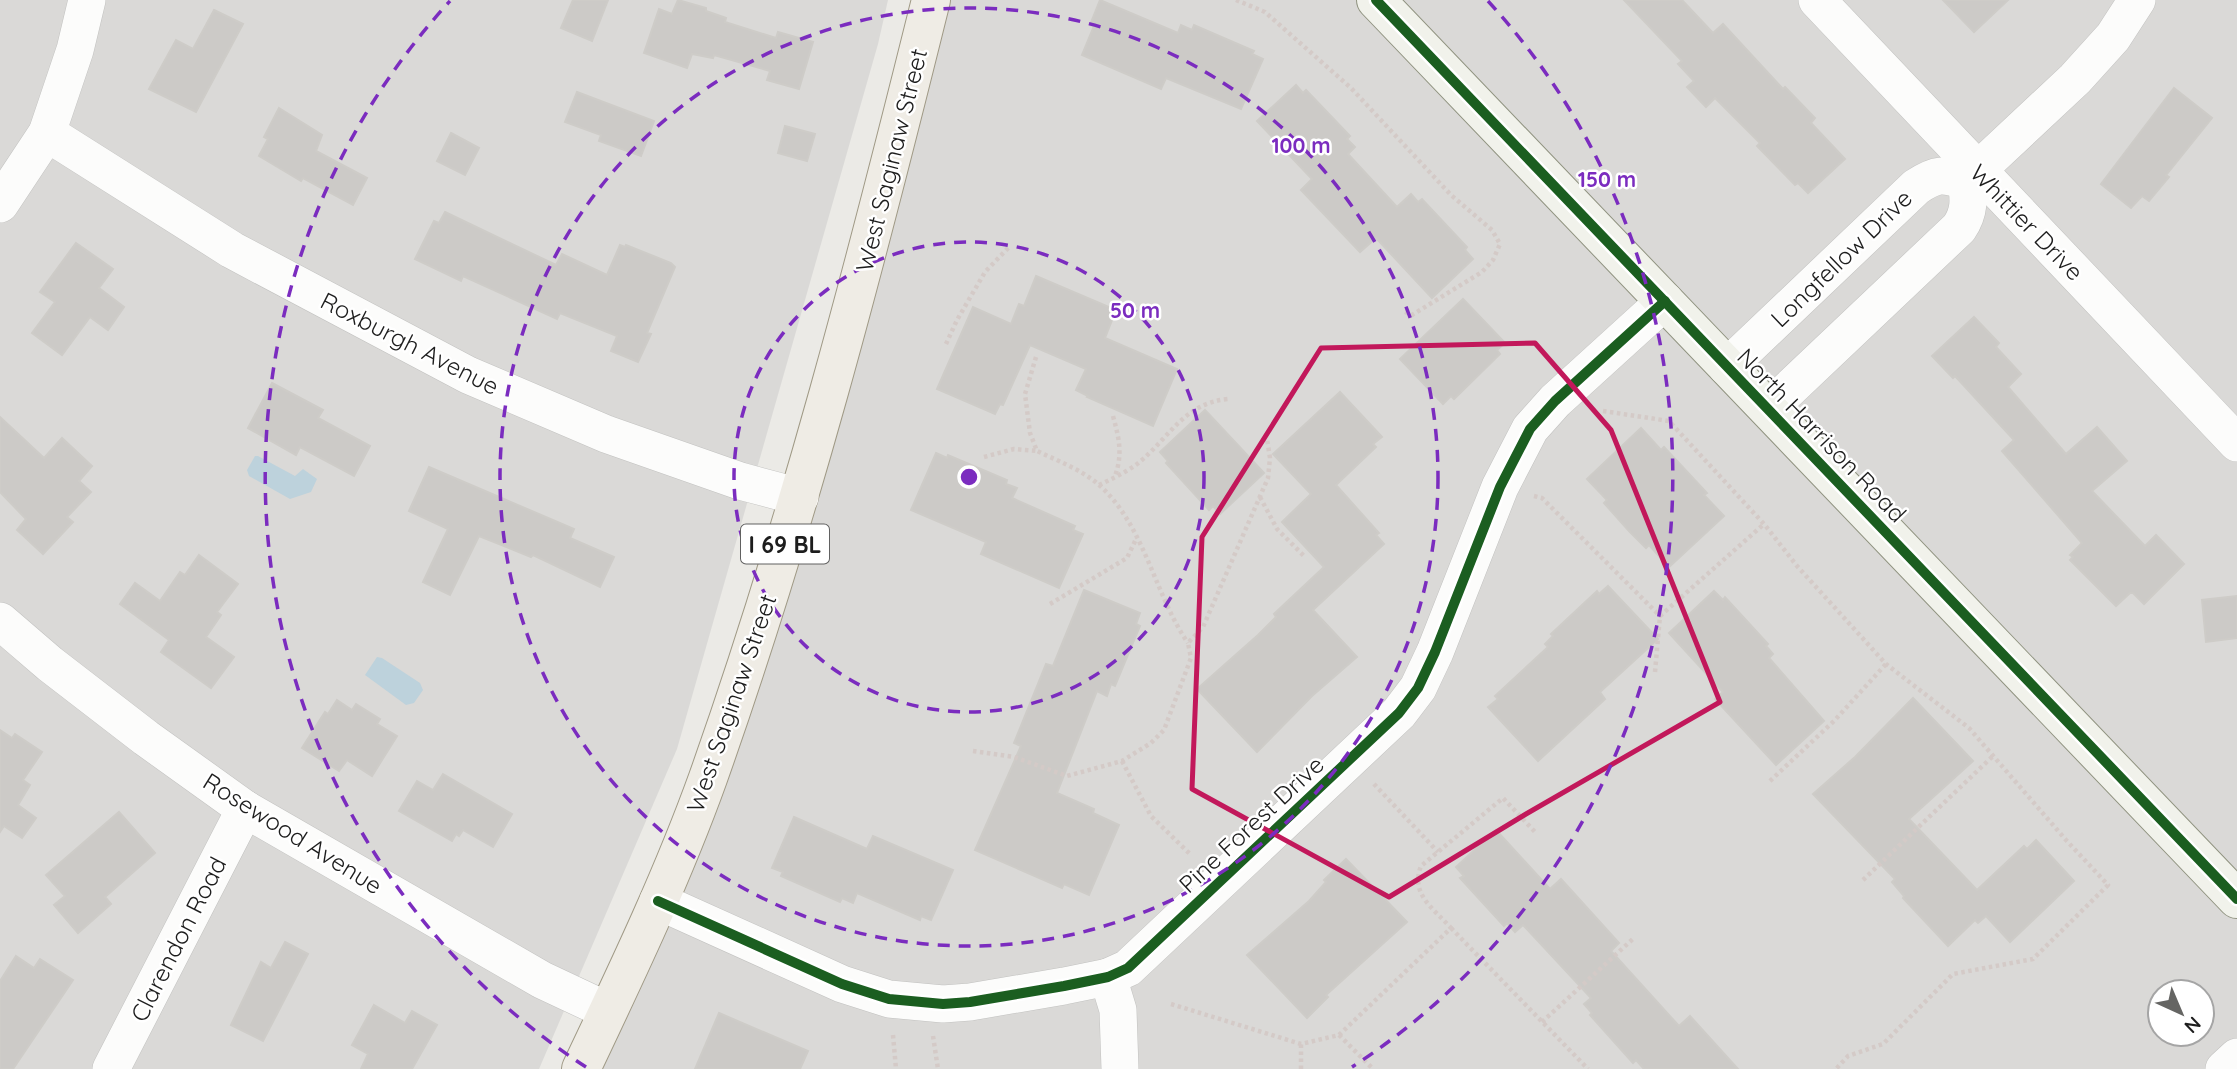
<svg xmlns="http://www.w3.org/2000/svg" width="2237" height="1069" viewBox="0 0 2237 1069" font-family="Quicksand,sans-serif">
  <rect width="100%" height="100%" fill="#ebeae6"/>
  <g fill="#dad9d7" fill-rule="evenodd">
    <polygon points="0,0 888,0 878,44 677,749 539,1069 0,1069"/>
    <path d="M 943,0 L 2237,0 L 2237,1069 L 587,1069 L 721,781 ZM 2160,992 L 2202,992 L 2202,1034 L 2160,1034 Z"/>
  </g>
  <g fill="#bdd2dc">
    <polygon points="255,456 258,456 295,476 303,469 317,479 311,492 290,499 249,476 247,470"/>
    <polygon points="377,657 382,658 420,683 423,690 414,703 406,705 365,675"/>
  </g>
  <g fill="#cccac7" stroke="#ceccc8" stroke-width="2">
    <polygon points="573,0 608,0 592,41 561,28"/>
    <polygon points="678,0 706,8 706,11 726,18 725,22 776,38 778,32 813,42 799,89 767,80 770,71 714,55 713,58 692,54 687,68 644,53 659,9 672,14"/>
    <polygon points="1100,0 1178,33 1181,25 1192,30 1194,25 1254,51 1252,54 1263,59 1241,109 1166,78 1161,89 1082,55 1094,26 1090,25"/>
    <polygon points="1624,0 1682,0 1713,33 1723,24 1783,89 1785,87 1815,118 1811,123 1845,159 1808,193 1798,183 1795,185 1757,146 1760,143 1715,98 1706,107 1687,87 1694,81 1678,64 1682,61"/>
    <polygon points="1943,0 2008,0 1974,32"/>
    <polygon points="214,10 243,24 196,112 149,89 176,40 193,49"/>
    <polygon points="1296,85 1303,93 1306,90 1350,136 1347,139 1355,147 1348,154 1397,207 1411,194 1418,202 1422,199 1467,247 1465,250 1473,259 1432,298 1376,238 1360,252 1301,190 1312,179 1257,121"/>
    <polygon points="2174,88 2212,118 2166,175 2169,177 2149,201 2142,196 2131,208 2101,184"/>
    <polygon points="577,92 654,121 641,156 599,141 601,135 565,122"/>
    <polygon points="279,108 322,135 316,151 367,178 353,205 303,178 301,181 259,156 268,139 264,137"/>
    <polygon points="785,126 815,134 807,161 778,153"/>
    <polygon points="451,133 479,148 465,175 437,161"/>
    <polygon points="445,212 556,265 562,254 607,275 620,245 625,247 626,245 671,263 675,267 647,333 651,334 638,362 611,351 617,336 560,313 557,319 463,276 461,281 415,259 434,221 439,223"/>
    <polygon points="76,243 113,269 99,288 124,307 108,330 90,317 62,355 32,333 55,302 40,292"/>
    <polygon points="1036,276 1116,310 1105,338 1177,369 1153,426 1087,397 1088,396 1076,390 1086,369 1030,345 1003,405 1000,404 995,414 937,389 973,307 1011,324 1019,304 1024,306"/>
    <polygon points="1463,299 1505,343 1497,350 1500,354 1454,399 1451,396 1443,404 1400,359"/>
    <polygon points="1974,317 1999,343 1996,347 2021,374 2008,387 2066,454 2097,427 2127,461 2092,491 2145,546 2156,535 2184,564 2144,604 2133,593 2130,593 2116,606 2070,560 2073,557 2070,555 2082,543 2002,451 2014,440 1955,376 1953,378 1932,356"/>
    <polygon points="272,383 323,410 318,418 370,446 354,476 300,447 296,455 248,428"/>
    <polygon points="1340,392 1382,437 1373,444 1376,447 1336,485 1379,533 1376,535 1384,544 1313,610 1357,657 1312,696 1257,752 1197,689 1258,635 1276,617 1274,614 1324,567 1282,522 1311,494 1273,454"/>
    <polygon points="1205,410 1264,473 1220,514 1213,506 1209,510 1166,463 1168,461 1160,452"/>
    <polygon points="0,417 44,458 62,438 92,466 79,481 91,492 67,517 73,522 43,554 17,530 26,519 0,492"/>
    <polygon points="1641,428 1661,450 1664,447 1707,493 1704,495 1724,516 1669,567 1649,545 1646,548 1629,531 1604,503 1607,500 1587,479"/>
    <polygon points="936,453 947,458 948,455 1007,480 1006,484 1017,488 1012,498 1075,526 1073,530 1083,534 1059,588 981,554 986,542 911,510"/>
    <polygon points="429,467 574,529 570,538 614,557 600,587 533,555 531,557 479,536 450,595 423,582 448,529 409,511"/>
    <polygon points="199,555 238,584 217,612 221,615 206,637 234,657 211,688 161,652 169,640 120,604 135,583 160,601 180,572 185,575"/>
    <polygon points="1608,586 1658,639 1600,692 1605,699 1538,761 1488,707 1498,699 1495,696 1548,647 1545,644 1553,636 1551,634 1597,591 1599,594"/>
    <polygon points="1084,590 1140,613 1136,624 1140,626 1115,686 1111,684 1107,696 1097,691 1057,793 1094,809 1093,813 1119,825 1089,895 1064,884 1062,888 975,850 1021,746 1014,743 1046,664 1053,666"/>
    <polygon points="1714,591 1723,600 1725,597 1768,644 1766,646 1773,654 1769,658 1824,721 1776,765 1715,699 1723,692 1669,633"/>
    <polygon points="2237,596 2237,638 2206,642 2202,600"/>
    <polygon points="1913,698 1973,761 1909,819 1977,890 2024,846 2027,849 2036,840 2074,881 2010,942 1986,916 1978,923 1975,920 1948,946 1903,898 1904,896 1892,882 1895,879 1813,794 1855,757"/>
    <polygon points="337,700 352,710 356,704 380,719 377,724 397,736 372,776 347,760 339,771 302,748 325,712 328,714"/>
    <polygon points="0,730 12,738 15,734 42,752 23,780 30,785 18,805 36,818 22,838 4,826 0,832"/>
    <polygon points="443,774 512,814 493,847 463,830 459,836 456,834 452,841 399,811 417,781 433,790"/>
    <polygon points="119,812 155,853 105,897 111,904 78,933 54,905 65,896 46,875"/>
    <polygon points="794,817 867,849 873,836 953,870 931,920 921,916 920,920 857,893 853,903 842,898 840,902 781,876 783,872 772,868"/>
    <polygon points="1496,830 1550,889 1561,879 1619,943 1611,951 1679,1026 1690,1016 1738,1069 1644,1069 1636,1060 1633,1063 1590,1015 1592,1013 1584,1004 1591,998 1538,941 1523,925 1515,932 1507,923 1504,926 1460,878 1464,876 1456,867"/>
    <polygon points="1346,859 1407,922 1326,995 1328,997 1307,1018 1247,955 1309,901 1326,882 1324,880"/>
    <polygon points="285,942 308,954 263,1041 231,1025 261,962 271,968"/>
    <polygon points="16,956 34,968 40,959 73,980 13,1069 0,1069 0,981"/>
    <polygon points="374,1005 405,1023 412,1011 437,1025 412,1069 361,1069 368,1054 352,1045"/>
    <polygon points="719,1013 808,1051 800,1069 695,1069"/>
  </g>
  <g fill="none" stroke-linecap="round" stroke-linejoin="round">
    <defs>
      <g id="street">
        <polyline points="1817,0 2237,443"/>
        <polyline points="47,133 232,250 468,375 606,434 740,481 800,497"/>
        <polyline points="1966,181 2075,79 2113,37 2137,0"/>
        <polyline points="0,204 47,133 75,50 87,0"/>
        <path d="M 1727,367 L 1916,187 C 1937,173 1942,174 1966,181"/>
        <path d="M 1768,409 L 1959,228 C 1970,212 1969,199 1966,181"/>
        <polyline points="0,621 50,664 146,738 245,809 542,980 608,1011"/>
        <polyline points="658,901 842,984 889,999 943,1004 970,1002 1064,986 1108,977 1128,968 1399,713 1418,688 1435,652 1500,487 1530,429 1555,401 1665,301"/>
        <polyline points="1108,977 1118,1010 1120,1069"/>
        <polyline points="111,1069 245,809"/>
        <polyline points="2224,1069 2237,1057"/>
      </g>
      <polyline id="secondary" points="1376,0 2237,899"/>
      <path id="primary" d="M 581,1069 C 626,974 672,878 708,778 C 798,524 866,262 931,0"/>
    </defs>
    <use href="#street" stroke="#c2c2c0" stroke-width="38"/>
    <use href="#secondary" stroke="#909380" stroke-width="40"/>
    <use href="#primary" stroke="#9f9985" stroke-width="40"/>
    <g stroke="#d4cac7" stroke-width="4.5" stroke-dasharray="3.5 3.5" stroke-linecap="butt">
      <polyline points="1236,0 1265,12 1351,88 1451,195 1492,230 1500,244 1493,260 1482,272 1412,315 1405,312"/>
      <polyline points="946,344 957,320 985,272 1010,246"/>
      <path d="M 1036,357 L 1025,394 L 1030,433 L 1037,451 C 1058,461 1080,469 1098,484 C 1145,525 1154,594 1188,643"/>
      <polyline points="1603,411 1669,421 1764,524 1797,566 1886,664 1969,728 2066,840 2108,885 2033,959 1953,974 1883,1044 1848,1056 1836,1069"/>
      <path d="M 1113,416 C 1119,438 1123,454 1115,476"/>
      <polyline points="984,457 1014,449 1037,451"/>
      <path d="M 1099,485 C 1112,479 1126,472 1137,464 C 1169,439 1183,403 1228,399"/>
      <polyline points="1534,496 1542,498 1660,616 1764,524"/>
      <polyline points="1260,497 1277,529 1305,557"/>
      <polyline points="1050,604 1127,558 1136,539"/>
      <polyline points="1655,672 1660,616"/>
      <polyline points="973,751 1014,757 1067,776 1122,761 1151,743 1164,730 1191,658 1188,643 1203,627 1268,478 1270,458 1267,439"/>
      <polyline points="1122,761 1151,816 1191,855"/>
      <polyline points="1770,781 1834,721 1886,664"/>
      <polyline points="1374,784 1438,852"/>
      <polyline points="1863,880 1993,756"/>
      <polyline points="1451,928 1588,1069"/>
      <path d="M 1171,1004 L 1301,1044 L 1339,1035 L 1451,928 C 1433,908 1410,894 1421,866 L 1503,798 L 1536,833"/>
      <polyline points="1542,1022 1635,937"/>
      <polyline points="893,1035 896,1069"/>
      <polyline points="1339,1035 1373,1069"/>
      <polyline points="933,1036 938,1069"/>
      <polyline points="1301,1069 1301,1044"/>
    </g>
    <use href="#street" stroke="#fcfcfb" stroke-width="37"/>
    <use href="#secondary" stroke="#f1f2eb" stroke-width="38"/>
    <use href="#primary" stroke="#efece5" stroke-width="38"/>
    <defs>
      <g id="cycleway">
        <polyline points="1376,0 2237,899"/>
        <polyline points="658,901 842,984 889,999 943,1004 970,1002 1064,986 1108,977 1128,968 1399,713 1418,688 1435,652 1500,487 1530,429 1555,401 1665,301"/>
      </g>
    </defs>
    <use href="#cycleway" stroke="#fff" stroke-width="15"/>
    <use href="#cycleway" stroke="#1b5e20" stroke-width="10"/>
  </g>
  <path fill="none" stroke="#c2185b" stroke-width="5" stroke-linejoin="round" d="M 1535,343 L 1611,430 L 1720,702 L 1526,814 L 1389,897 L 1192,789 L 1202,537 L 1321,348 Z"/>
  <g fill="none" stroke="#7b2cbf" stroke-width="3.5" stroke-dasharray="12 9">
    <circle cx="969" cy="477" r="235"/>
    <circle cx="969" cy="477" r="469"/>
    <path d="M586 1067A704 704 0 0 1 450 1M1488 1A704 704 0 0 1 1352 1067"/>
  </g>
  <g text-anchor="middle" dominant-baseline="central" stroke-width="5" stroke-linejoin="round" paint-order="stroke">
    <rect fill="#fff" stroke="#616161" stroke-width="2" x="741" y="524.5" width="88" height="39" rx="5"/>
    <g font-size="23" font-weight="bold" fill="#1d1d1d">
      <text x="785" y="544">I 69 BL</text>
    </g>
    <g font-size="24" fill="#1d1d1d" stroke="#fff">
      <text transform="translate(891 160) rotate(-76)">West Saginaw Street</text>
      <text transform="translate(2027 222) rotate(46)">Whittier Drive</text>
      <text transform="translate(1841 258) rotate(-44)">Longfellow Drive</text>
      <text transform="translate(410 343) rotate(27)">Roxburgh Avenue</text>
      <text transform="translate(1822 435) rotate(46)">North Harrison Road</text>
      <text transform="translate(731 703) rotate(-71)">West Saginaw Street</text>
      <text transform="translate(1251 824) rotate(-43)">Pine Forest Drive</text>
      <text transform="translate(293 833) rotate(32)">Rosewood Avenue</text>
      <text transform="translate(178 939) rotate(-63)">Clarendon Road</text>
    </g>
  </g>
  <circle cx="969" cy="477" r="10" fill="#7b2cbf" stroke="#fff" stroke-width="3.5"/>
  <g font-size="21" text-anchor="middle" font-weight="bold" fill="#7b2cbf" stroke="#fff" stroke-width="5" stroke-linejoin="round" paint-order="stroke">
    <text x="1301" y="153">100 m</text>
    <text x="1607" y="187">150 m</text>
    <text x="1135" y="318">50 m</text>
  </g>
  <g transform="translate(2181 1013) rotate(136)"><circle r="33" fill="#ffffff" stroke="#a5a5a5" stroke-width="2"/>
  <path d="M0-5L12 26L0 18L-12 26Z" fill="#656563"/>
  <text y="-10" font-size="19" font-weight="bold" text-anchor="middle" fill="#1d1d1d">N</text>
  </g>
</svg>
